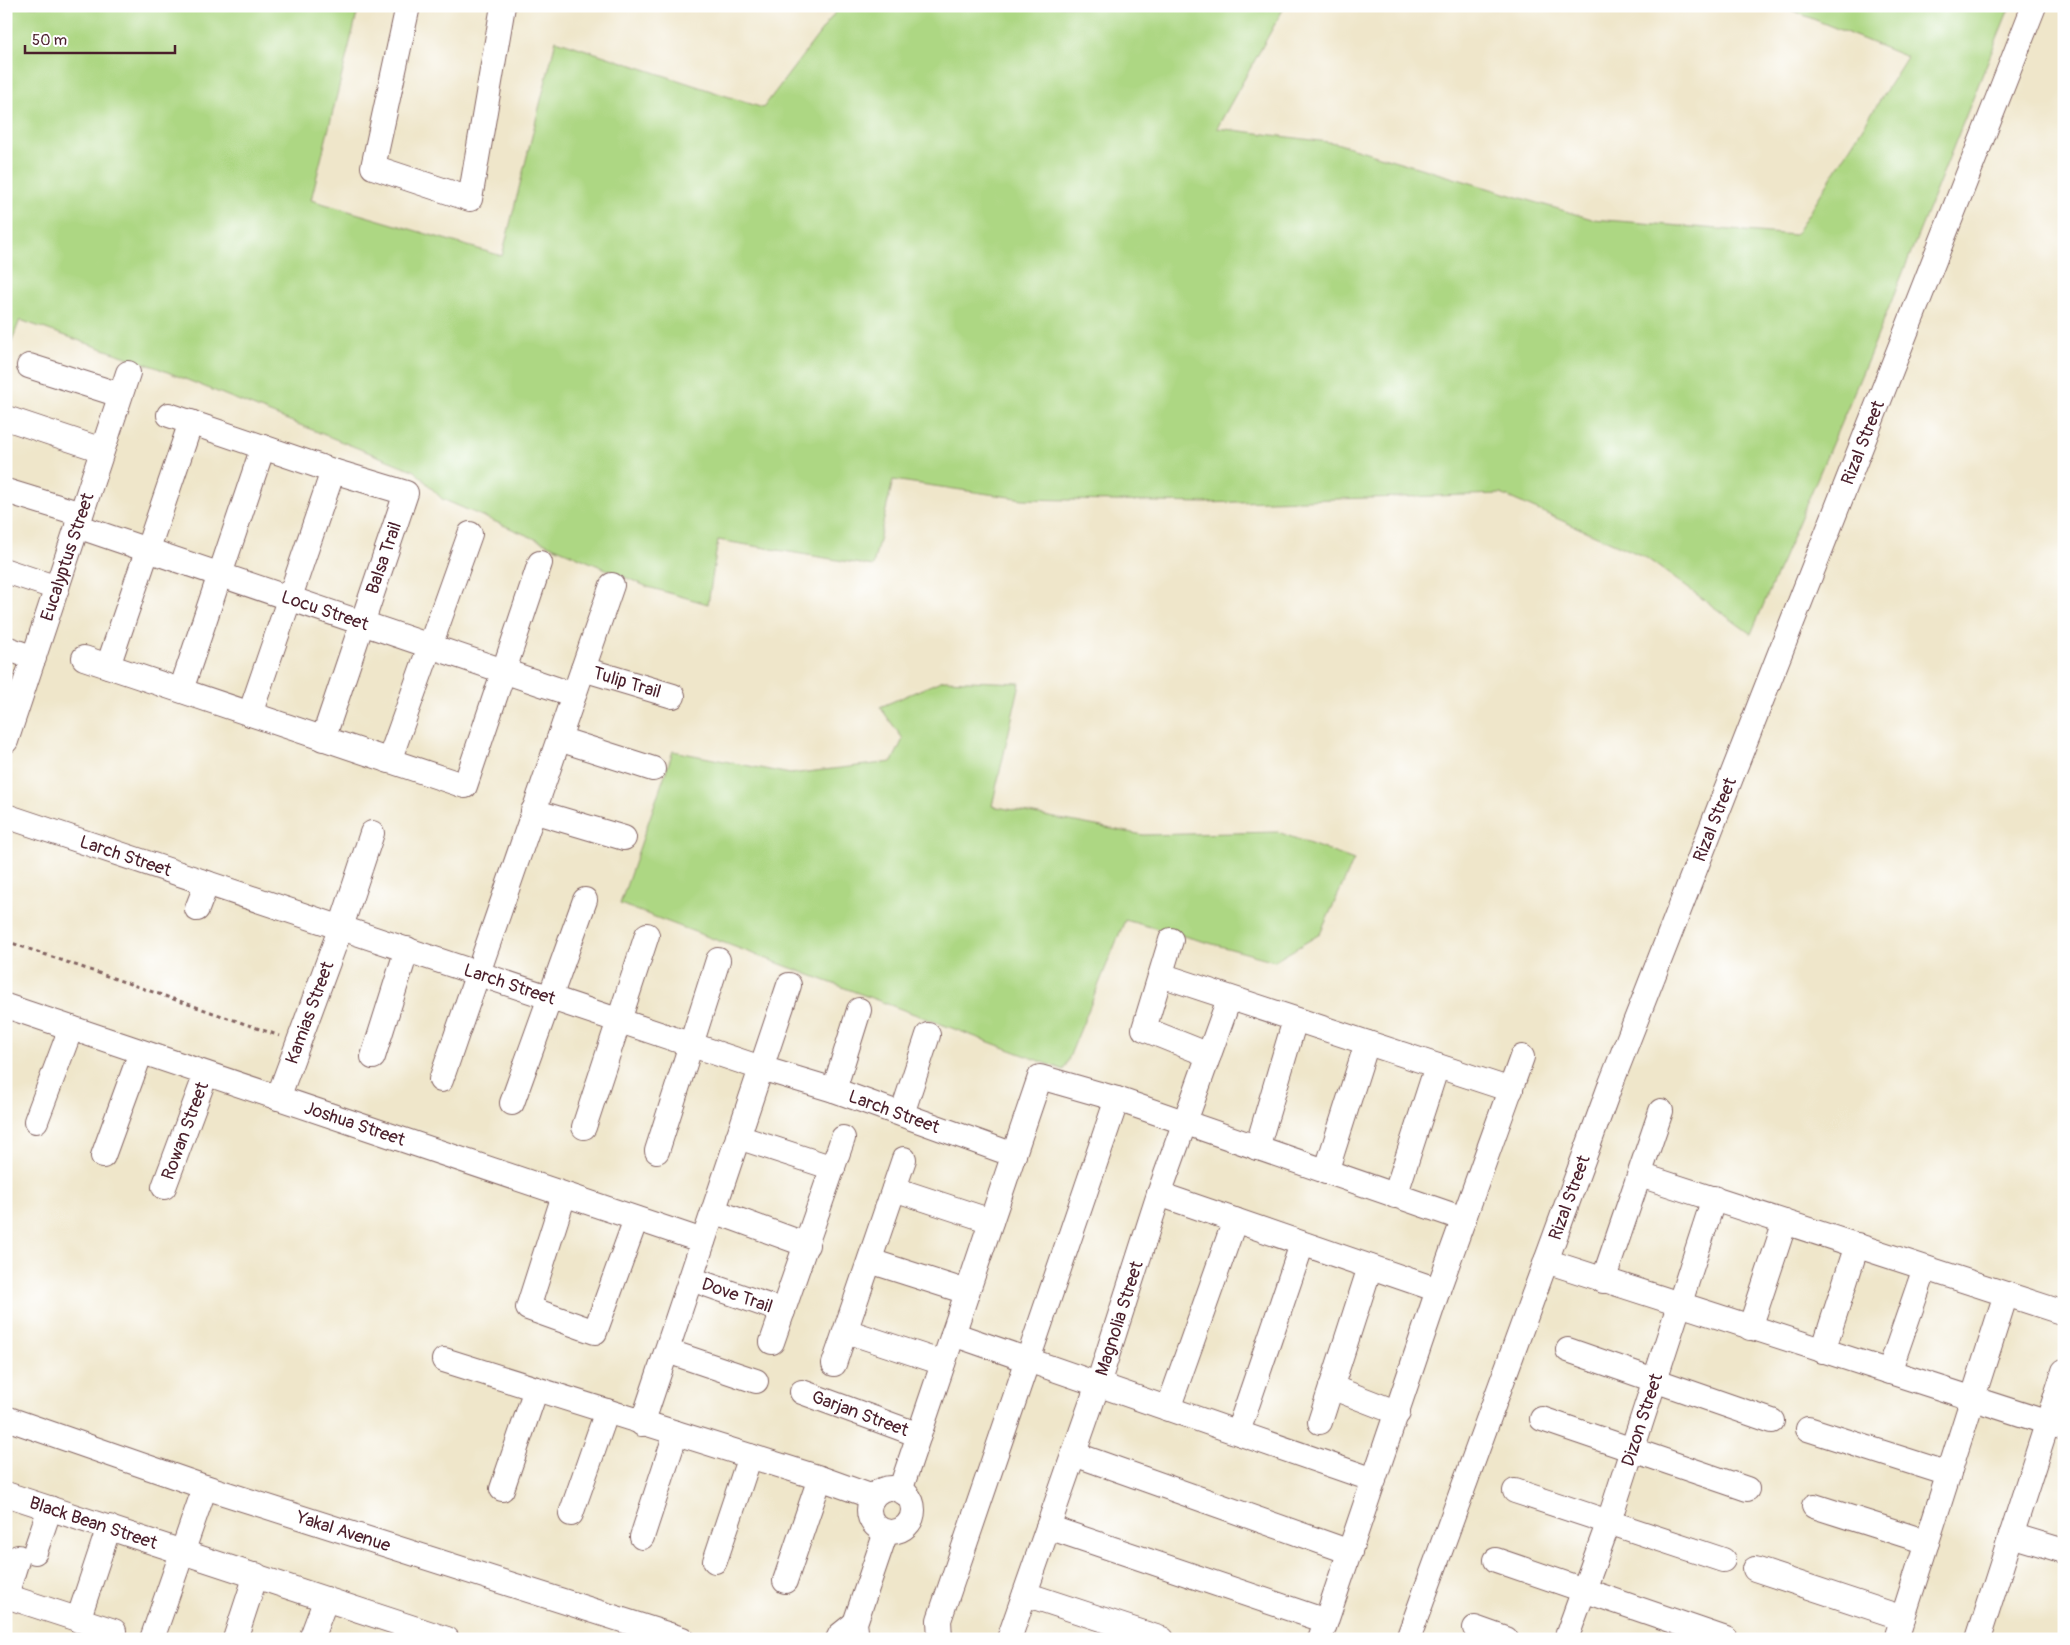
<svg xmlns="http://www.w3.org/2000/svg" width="2070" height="1645" viewBox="0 0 2070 1645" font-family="Pangolin,sans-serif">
  <rect width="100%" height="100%" fill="#fff"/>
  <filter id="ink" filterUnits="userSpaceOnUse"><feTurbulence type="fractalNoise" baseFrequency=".02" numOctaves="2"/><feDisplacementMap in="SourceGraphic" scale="10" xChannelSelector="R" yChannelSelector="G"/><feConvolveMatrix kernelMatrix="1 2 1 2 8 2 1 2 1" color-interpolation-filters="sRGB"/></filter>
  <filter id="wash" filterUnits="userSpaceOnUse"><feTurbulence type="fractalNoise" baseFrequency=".0096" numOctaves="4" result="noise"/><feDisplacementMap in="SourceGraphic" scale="20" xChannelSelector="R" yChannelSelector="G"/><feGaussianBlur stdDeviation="1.12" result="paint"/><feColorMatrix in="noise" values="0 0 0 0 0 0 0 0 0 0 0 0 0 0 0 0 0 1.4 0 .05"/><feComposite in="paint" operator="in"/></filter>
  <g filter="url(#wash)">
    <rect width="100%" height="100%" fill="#efe6ca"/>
    <g fill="#add783" stroke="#7c7b57">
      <polygon points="6,6 359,6 311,200 502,256 556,40 763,108 840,6 1285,6 1217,128 1336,143 1592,219 1795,235 1907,57 1781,6 2010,6 1869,357 1751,634 1645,557 1501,494 1204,503 1023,499 893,480 873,566 718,540 708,604 648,587 442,499 415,471 155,367 20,320 6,355"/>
      <polygon points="943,680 1020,683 992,806 1143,835 1278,832 1354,860 1320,934 1275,961 1125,920 1064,1070 620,904 673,751 790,774 892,762 903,739 880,707"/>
    </g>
  </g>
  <g filter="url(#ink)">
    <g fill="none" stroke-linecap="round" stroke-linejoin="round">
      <defs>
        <g id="minor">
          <polyline points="408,6 373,167 470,199 503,6"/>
          <polyline points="29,366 120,395"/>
          <polyline points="169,415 333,471 406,493 323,739"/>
          <polyline points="9,419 102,450"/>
          <polyline points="6,491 81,514"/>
          <path id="s1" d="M 77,526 L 574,695"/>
          <polyline points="6,571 57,588"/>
          <polyline points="6,648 34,658"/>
          <polyline points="84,658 465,786 540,563"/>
          <polyline points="108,666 191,422"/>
          <path id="s2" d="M 583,669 L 673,696"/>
          <polyline points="181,690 263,447"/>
          <polyline points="250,714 333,471"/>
          <polyline points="559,739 653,769"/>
          <path id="s3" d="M 6,741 L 128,373"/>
          <polyline points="389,761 470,534"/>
          <polyline points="533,811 624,838"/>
          <path id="s4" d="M 6,816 L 761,1068 L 834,1090 L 1014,1155"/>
          <polyline points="197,909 207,883"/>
          <polyline points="1171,940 1144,1029 1209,1055"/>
          <polyline points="1161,975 1511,1090"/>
          <path id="s5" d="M 6,1006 L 703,1241"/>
          <polyline points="373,1057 407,949"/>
          <polyline points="441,1080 612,585"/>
          <polyline points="834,1090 859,1010"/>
          <path id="s6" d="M 278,1098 L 341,927 L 372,833"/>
          <polyline points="512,1103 585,900"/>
          <polyline points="902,1114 928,1035"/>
          <polyline points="36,1121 71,1028"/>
          <polyline points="584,1127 647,935"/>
          <polyline points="738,1137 833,1168"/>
          <polyline points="1257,1148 1295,1020"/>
          <polyline points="657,1151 718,960"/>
          <polyline points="103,1156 141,1052"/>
          <polyline points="1326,1172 1367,1043"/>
          <polyline points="1640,1175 2064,1313"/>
          <path id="s7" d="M 164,1187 L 206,1074"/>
          <polyline points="894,1189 991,1221"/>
          <polyline points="1159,1194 1438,1290"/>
          <polyline points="564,1195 528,1308 595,1332 636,1219"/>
          <polyline points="1395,1196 1437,1066"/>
          <polyline points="714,1211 807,1245"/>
          <polyline points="870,1261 967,1292"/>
          <polyline points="1546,1261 2064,1428"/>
          <path id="s8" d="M 691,1279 L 783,1311"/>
          <polyline points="1603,1281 1661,1111"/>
          <polyline points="1750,1328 1785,1222"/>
          <polyline points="846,1331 943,1363"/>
          <polyline points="953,1334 1374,1480"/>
          <polyline points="772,1342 843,1138"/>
          <polyline points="1568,1350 1772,1421"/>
          <polyline points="667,1351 756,1381"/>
          <polyline points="1823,1351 1857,1245"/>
          <polyline points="444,1360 820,1478 873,1497"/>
          <polyline points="834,1364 904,1159"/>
          <polyline points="1889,1372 1925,1268"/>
          <polyline points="1331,1387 1398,1413"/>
          <path id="s9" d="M 802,1392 L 919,1435"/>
          <polyline points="1168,1409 1235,1220"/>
          <path id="s10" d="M 6,1418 L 205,1487 L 682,1639"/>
          <polyline points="1542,1419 1747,1489"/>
          <polyline points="1320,1422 1370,1267"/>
          <polyline points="642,1424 789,985"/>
          <polyline points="1808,1429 1949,1474"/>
          <polyline points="1238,1432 1302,1244"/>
          <polyline points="1074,1454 1350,1552"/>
          <circle cx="891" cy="1510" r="22"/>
          <polyline points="502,1489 536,1389"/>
          <polyline points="900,1491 1040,1077 1117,1099 1464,1219"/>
          <polyline points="1515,1491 1723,1560"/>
          <path id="s11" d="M 6,1494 L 447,1639"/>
          <polyline points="1814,1506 1927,1542"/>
          <polyline points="571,1514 607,1411"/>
          <polyline points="1048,1527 1326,1621"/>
          <polyline points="2011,1535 2064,1551"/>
          <polyline points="642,1537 676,1433"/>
          <polyline points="35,1552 50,1508"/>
          <polyline points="1496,1560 1726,1639"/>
          <polyline points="715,1561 750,1456"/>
          <polyline points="1755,1569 1903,1618"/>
          <polyline points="785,1581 820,1478"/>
          <polyline points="1025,1594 1162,1639"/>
          <polyline points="6,1595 18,1557"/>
          <polyline points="6,1596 114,1631"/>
          <polyline points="78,1620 109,1527"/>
          <polyline points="1475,1628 1506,1639"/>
          <polyline points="152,1639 205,1487"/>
          <polyline points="235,1639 256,1575"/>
          <polyline points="311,1639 326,1599"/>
          <polyline points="838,1639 840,1635 855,1623"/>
          <polyline points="857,1639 855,1623 886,1532"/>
          <polyline points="940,1639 939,1620 1117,1099"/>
          <path id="s12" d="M 1009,1639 L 1098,1384 L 1159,1194 L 1229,999"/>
          <polyline points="1320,1639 1438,1290 1522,1057"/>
          <path id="s13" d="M 1408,1639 L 1610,1086 L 2034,6"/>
          <path id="s14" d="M 1566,1639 L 1608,1524 L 1714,1198"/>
          <polyline points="1896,1639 2006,1294"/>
          <polyline points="1978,1639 2064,1371"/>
        </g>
      </defs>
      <use href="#minor" stroke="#846563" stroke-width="26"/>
      <polyline stroke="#846563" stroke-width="3" stroke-dasharray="4 4" stroke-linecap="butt" points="6,941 280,1036"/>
      <use href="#minor" stroke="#fff" stroke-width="24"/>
    </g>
  </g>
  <g text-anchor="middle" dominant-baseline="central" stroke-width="5" stroke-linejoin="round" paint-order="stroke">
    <g font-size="18" fill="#4a1f2b" stroke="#fff">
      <text stroke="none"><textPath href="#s13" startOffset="1280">Rizal Street</textPath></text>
      <text stroke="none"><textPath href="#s3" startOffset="194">Eucalyptus Street</textPath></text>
      <text transform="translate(384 558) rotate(-71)">Balsa Trail</text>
      <text stroke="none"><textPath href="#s1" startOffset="262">Locu Street</textPath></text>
      <text stroke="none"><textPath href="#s2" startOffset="46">Tulip Trail</textPath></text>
      <text stroke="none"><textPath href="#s13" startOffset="875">Rizal Street</textPath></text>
      <text stroke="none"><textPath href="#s4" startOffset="126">Larch Street</textPath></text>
      <text stroke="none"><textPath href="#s4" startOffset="531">Larch Street</textPath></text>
      <text stroke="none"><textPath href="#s6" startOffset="91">Kamias Street</textPath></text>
      <text stroke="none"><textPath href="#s4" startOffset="936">Larch Street</textPath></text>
      <text stroke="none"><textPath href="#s5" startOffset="368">Joshua Street</textPath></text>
      <text stroke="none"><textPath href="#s7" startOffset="60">Rowan Street</textPath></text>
      <text stroke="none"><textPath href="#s13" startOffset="470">Rizal Street</textPath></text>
      <text stroke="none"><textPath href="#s8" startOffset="49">Dove Trail</textPath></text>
      <text stroke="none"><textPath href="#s12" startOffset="339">Magnolia Street</textPath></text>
      <text stroke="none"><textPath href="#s9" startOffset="62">Garjan Street</textPath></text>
      <text stroke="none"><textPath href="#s14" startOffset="232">Dizon Street</textPath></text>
      <text stroke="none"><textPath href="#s11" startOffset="92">Black Bean Street</textPath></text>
      <text stroke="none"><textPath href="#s10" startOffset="356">Yakal Avenue</textPath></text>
    </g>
  </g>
  <rect width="2070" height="1645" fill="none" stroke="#fff" stroke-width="25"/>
  <path d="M25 45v8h150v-8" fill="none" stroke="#4a1f2b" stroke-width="2.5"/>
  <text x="32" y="45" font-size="15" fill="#4a1f2b" stroke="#ffffff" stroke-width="4" paint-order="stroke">50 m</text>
</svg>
